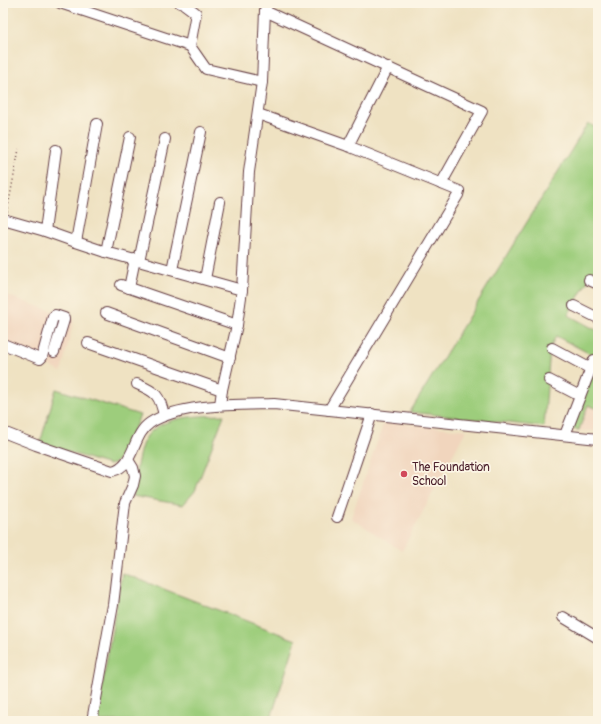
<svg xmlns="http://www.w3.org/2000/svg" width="601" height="724" viewBox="0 0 601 724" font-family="Pangolin,sans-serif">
  <rect width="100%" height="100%" fill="#fcf5e5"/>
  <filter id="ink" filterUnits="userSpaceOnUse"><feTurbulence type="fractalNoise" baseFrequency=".025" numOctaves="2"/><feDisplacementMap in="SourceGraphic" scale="8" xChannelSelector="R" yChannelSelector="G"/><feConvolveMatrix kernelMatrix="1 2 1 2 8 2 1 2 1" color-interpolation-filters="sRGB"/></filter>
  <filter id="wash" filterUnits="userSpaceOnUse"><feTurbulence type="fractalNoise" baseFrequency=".012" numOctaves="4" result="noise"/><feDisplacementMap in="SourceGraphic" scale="16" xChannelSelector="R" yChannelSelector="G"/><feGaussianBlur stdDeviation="0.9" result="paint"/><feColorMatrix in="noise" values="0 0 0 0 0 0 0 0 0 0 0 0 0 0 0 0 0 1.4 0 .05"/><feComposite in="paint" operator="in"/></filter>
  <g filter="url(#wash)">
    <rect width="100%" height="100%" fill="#efe2c2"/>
    <g fill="#f1d5bd">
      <polygon points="3,294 74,319 61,372 44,363 3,347"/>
      <polygon points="588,405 598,409 598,431 579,430"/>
      <polygon points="384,422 466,430 402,551 351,518"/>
    </g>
    <g fill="#9dcd7c" stroke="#747654">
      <polygon points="588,123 598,129 598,263 568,315 598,331 598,358 556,336 550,348 544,427 410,412"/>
      <polygon points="598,358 598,409 588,405 579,430 571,429"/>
      <polygon points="56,389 140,415 124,453 115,463 109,465 40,443"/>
      <path d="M 224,415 L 195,491 L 183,505 L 132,496 C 135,481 137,459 142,445 C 153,415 197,416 224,415 Z"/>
      <polygon points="122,573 296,640 270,721 96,721"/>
    </g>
  </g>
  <g filter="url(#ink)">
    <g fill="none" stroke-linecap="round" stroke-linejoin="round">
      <defs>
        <g id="minor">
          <polyline points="60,3 190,46 206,69 262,82"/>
          <polyline points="180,3 184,4 196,13 190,46"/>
          <polyline points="265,11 482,111 441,184"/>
          <polyline points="258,114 348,146 459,191 458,195 329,410"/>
          <polyline points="348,146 388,67"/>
          <polyline points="3,219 45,231 76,242 106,252 242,290"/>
          <polyline points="45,231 56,150"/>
          <polyline points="76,242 97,124"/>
          <polyline points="106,252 130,137"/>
          <polyline points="139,261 165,139"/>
          <polyline points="172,270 201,132"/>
          <polyline points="205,279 220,202"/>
          <polyline points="589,280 598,284"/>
          <polyline points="121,285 237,325"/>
          <polyline points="129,288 135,259"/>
          <polyline points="574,306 598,318"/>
          <polyline points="106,313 230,358"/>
          <polyline points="88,343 222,390"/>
          <polyline points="3,344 40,359 42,357 53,317 55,315 64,318 64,320 54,352"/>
          <polyline points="552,348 591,369"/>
          <polyline points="549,380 580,396"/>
          <path d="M 137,384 C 156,392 160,395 164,416"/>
          <polyline points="220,405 222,390 237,325 242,290 249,172 262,82 265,11 267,3"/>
          <path d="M 3,432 L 36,445 L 112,471 C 135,466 132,435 150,423 C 181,403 238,405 274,404 L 598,439"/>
          <polyline points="565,435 594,360"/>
          <polyline points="337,517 372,414"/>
          <polyline points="563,617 598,638"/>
          <polyline points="92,721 113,605 125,503 133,485 135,476 133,468 128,460"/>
        </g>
      </defs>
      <use href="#minor" stroke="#633c42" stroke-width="12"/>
      <polyline stroke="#633c42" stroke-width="1.5" stroke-dasharray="1 3" stroke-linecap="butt" points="7,212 19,149"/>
      <use href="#minor" stroke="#fff" stroke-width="10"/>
    </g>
  </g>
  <circle fill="#d1495b" stroke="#fcf5e5" stroke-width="1.5" cx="404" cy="474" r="4"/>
  <g text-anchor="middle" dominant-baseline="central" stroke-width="3.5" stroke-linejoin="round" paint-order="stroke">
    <g font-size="12" fill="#4a1f2b" stroke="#fcf5e5" text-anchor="start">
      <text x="412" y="467">The Foundation<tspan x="412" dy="14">School</tspan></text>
    </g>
  </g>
  <rect width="601" height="724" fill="none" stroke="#fcf5e5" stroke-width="16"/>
</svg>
